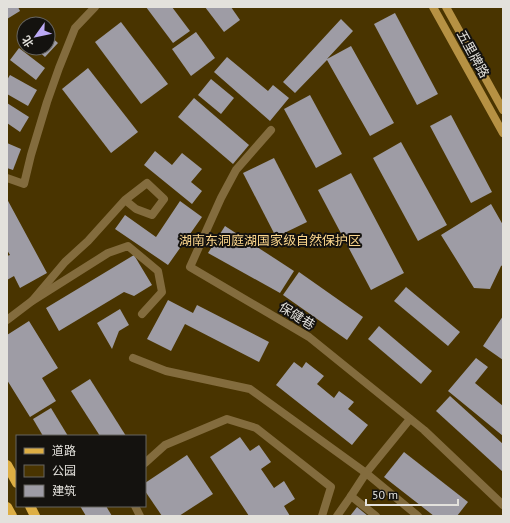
<svg xmlns="http://www.w3.org/2000/svg" width="510" height="523" viewBox="0 0 510 523" font-family="'PT Sans','Noto Sans SC',sans-serif">
  <rect width="100%" height="100%" fill="#2d2922"/>
  <path fill="#493400" fill-rule="evenodd" d="M 7,7 L 503,7 L 503,516 L 7,516 ZM 24,24 L 48,24 L 48,48 L 24,48 ZM 17,436 L 145,436 L 145,506 L 17,506 Z"/>
  <g fill="#9e9ca5">
    <polygon points="7,7 18,7 20,11 7,19"/>
    <polygon points="146,7 172,7 190,31 173,43"/>
    <polygon points="205,7 231,7 240,20 224,32"/>
    <polygon points="395,13 438,94 417,105 374,24"/>
    <polygon points="341,19 353,31 327,59 351,46 394,123 370,136 327,60 295,93 283,82"/>
    <polygon points="121,22 168,84 141,104 95,42"/>
    <polygon points="196,32 215,58 191,76 172,49"/>
    <polygon points="48,34 58,43 45,57 35,48 48,48"/>
    <polygon points="19,48 45,68 36,80 10,60"/>
    <polygon points="227,57 268,91 273,85 289,98 270,121 214,72"/>
    <polygon points="88,68 138,132 111,153 62,89"/>
    <polygon points="10,75 37,90 28,106 7,94 7,80"/>
    <polygon points="211,79 234,98 221,114 198,95"/>
    <polygon points="310,95 342,154 316,168 284,109"/>
    <polygon points="194,98 249,145 233,164 178,117"/>
    <polygon points="7,103 29,117 20,132 7,123"/>
    <polygon points="451,115 492,192 471,203 430,126"/>
    <polygon points="401,142 447,225 418,241 373,158"/>
    <polygon points="7,143 21,149 13,170 7,168"/>
    <polygon points="155,151 172,165 182,153 202,169 191,182 202,191 192,204 144,165"/>
    <polygon points="274,158 307,222 276,237 243,173"/>
    <polygon points="351,173 404,273 371,290 318,190"/>
    <polygon points="7,199 47,273 20,288 14,276 7,280 7,256 10,255 7,250"/>
    <polygon points="180,201 202,217 168,265 115,229 125,215 156,237"/>
    <polygon points="491,204 503,225 503,265 501,266 490,289 474,288 441,235"/>
    <polygon points="225,226 294,271 280,293 208,253"/>
    <polygon points="134,255 152,285 134,296 124,292 59,331 46,308"/>
    <polygon points="299,272 363,317 347,340 283,295"/>
    <polygon points="406,287 460,332 448,346 394,301"/>
    <polygon points="168,300 193,313 197,305 269,342 259,362 185,324 171,351 147,339"/>
    <polygon points="120,309 129,325 119,331 112,349 97,323"/>
    <polygon points="503,316 503,360 483,346"/>
    <polygon points="29,321 58,368 42,378 56,401 30,417 7,380 7,335"/>
    <polygon points="379,326 432,371 421,384 368,339"/>
    <polygon points="476,358 488,367 475,383 503,406 503,436 448,391"/>
    <polygon points="294,362 302,368 306,362 324,376 317,384 334,398 339,391 354,402 348,409 368,425 352,445 276,385"/>
    <polygon points="90,379 126,436 100,436 71,391"/>
    <polygon points="450,396 503,444 503,472 436,411"/>
    <polygon points="51,408 68,436 43,436 33,419"/>
    <polygon points="240,437 250,451 259,445 271,462 261,469 274,488 284,481 295,499 284,506 290,516 249,516 210,457"/>
    <polygon points="404,452 468,502 457,516 434,516 384,477"/>
    <polygon points="187,455 213,494 179,516 162,516 145,491 145,483"/>
    <polygon points="80,506 106,506 112,516 86,516"/>
    <polygon points="357,507 368,516 350,516"/>
  </g>
  <g fill="none" stroke-linecap="round" stroke-linejoin="round">
    <g stroke="#836c3e" stroke-width="8">
      <polyline points="271,130 236,170 221,198 190,267 309,337 424,430 503,505"/>
      <polyline points="7,178 24,184 31,155 47,102 59,68 75,28 95,7"/>
      <polyline points="32,301 65,262 88,241 125,200 147,183 164,199 152,215 136,209 125,200"/>
      <polyline points="7,320 32,301 108,253 128,246 158,271 162,292 142,314"/>
      <polyline points="133,358 166,371 250,389 366,473 410,419"/>
      <polyline points="145,463 165,445 227,419 256,428 331,487 322,516"/>
      <polyline points="135,506 140,516"/>
      <polyline points="337,516 351,496"/>
      <polyline points="376,516 351,496 366,473 418,516"/>
    </g>
    <g stroke="#b69143" stroke-width="8">
      <polyline points="433,7 503,133"/>
      <polyline points="446,7 503,110"/>
    </g>
    <g stroke="#ddae44" stroke-width="10">
      <polyline points="7,465 17,483"/>
      <polyline points="30,506 35,516"/>
      <polyline points="7,507 12,516"/>
    </g>
  </g>
  <g text-anchor="middle" dominant-baseline="central" stroke-width="4" stroke-linejoin="round" paint-order="stroke">
    <g font-size="13" fill="#e3e1dc" stroke="#14120f">
      <text transform="translate(473 54) rotate(61)">五里牌路</text>
      <text transform="translate(297 316) rotate(32)">保健巷</text>
    </g>
    <g font-size="13" fill="#fbd68c" stroke="#14120f">
      <text x="270" y="240">湖南东洞庭湖国家级自然保护区</text>
    </g>
  </g>
  <rect width="510" height="523" fill="none" stroke="#e3e1dc" stroke-width="16"/>
  <rect x="16" y="435" width="130" height="72" fill="#14120f" stroke="#676561"/>
  <rect x="24" y="448" width="20" height="6" fill="#ddae44" stroke="#676561"/>
  <text x="52" y="455" font-size="12" fill="#e3e1dc">道路</text>
  <rect x="24" y="465" width="20" height="12" fill="#493400" stroke="#676561"/>
  <text x="52" y="475" font-size="12" fill="#e3e1dc">公园</text>
  <rect x="24" y="485" width="20" height="12" fill="#9e9ca5" stroke="#676561"/>
  <text x="52" y="495" font-size="12" fill="#e3e1dc">建筑</text>
  <g transform="translate(36 36) rotate(237)"><circle r="19" fill="#14120f" stroke="#676561"/>
  <path d="M0-3L7 15L0 10L-7 15Z" fill="#bcaaf5"/>
  <text y="-6" font-size="11" font-weight="bold" text-anchor="middle" fill="#e3e1dc">北</text>
  </g>
  <path d="M366 499v6h92v-6" fill="none" stroke="#e3e1dc" stroke-width="2"/>
  <text x="372" y="499" font-size="12" fill="#e3e1dc" stroke="#14120f" stroke-width="3" paint-order="stroke">50 m</text>
</svg>
